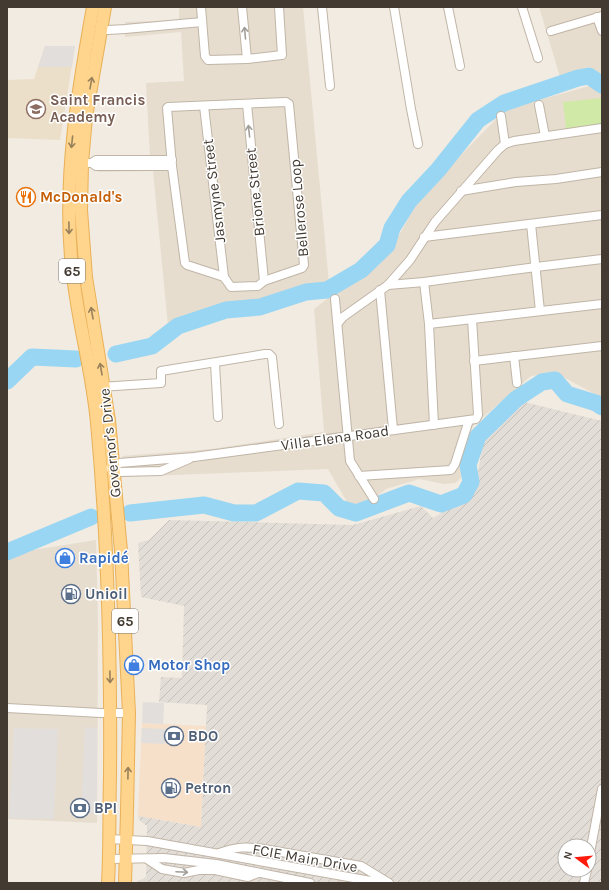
<svg xmlns="http://www.w3.org/2000/svg" width="609" height="890" viewBox="0 0 609 890" font-family="Karla,sans-serif">
  <defs>
    <pattern id="industrial-furrows" width="10" height="10" patternUnits="userSpaceOnUse"><rect width="10" height="10" fill="#e3ddd7"/><path d="M-1 1l2-2M0 10L10 0M9 11l2-2" fill="none" stroke="#c4bfb9"/></pattern>
  </defs>
  <rect width="100%" height="100%" fill="#f2ebe1"/>
  <g fill="#e6ddcf">
    <polygon points="179,7 303,7 329,283 306,287 267,301 225,306 168,326 153,171 98,172 99,157 150,157 146,83 184,81 181,32 125,37 125,22 179,20"/>
    <polygon points="539,7 602,7 602,79 589,67 560,77"/>
    <polygon points="597,84 602,88 602,398 556,373 531,376 473,426 462,450 461,478 455,483 444,484 419,479 386,489 368,503 358,508 350,507 328,469 124,477 122,456 212,449 324,432 314,309 392,248 420,197 506,109"/>
    <polygon points="96,540 98,622 97,823 7,819 7,560 33,550"/>
  </g>
  <polygon fill="#f6e0ca" points="142,723 206,726 201,827 138,816"/>
  <path fill="url(#industrial-furrows)" fill-rule="evenodd" d="M 524,402 L 602,421 L 602,883 L 135,883 L 146,877 L 147,826 L 140,821 L 138,816 L 201,827 L 207,705 L 159,702 L 161,677 L 182,678 L 184,606 L 141,597 L 138,543 L 149,540 L 169,520 L 353,525 L 421,506 L 433,518 L 475,493 L 484,434 ZM 565,846 L 589,846 L 589,870 L 565,870 Z"/>
  <polygon fill="#ecdfca" points="45,46 75,46 60,140 7,138 7,80 34,79"/>
  <polygon fill="#d1e9a7" points="602,98 602,124 566,129 563,102"/>
  <g fill="#e2dedb">
    <polygon points="45,46 75,46 72,67 38,67"/>
    <polygon points="143,702 164,703 163,724 142,723"/>
    <polygon points="85,727 97,728 97,814 81,813"/>
    <polygon points="14,728 58,729 54,819 9,818"/>
    <polygon points="142,728 166,729 165,744 141,743"/>
  </g>
  <g fill="none" stroke-linecap="round" stroke-linejoin="round">
    <g stroke="#99d6f3" stroke-width="17">
      <polyline points="116,354 152,346 178,326 226,310 260,307 306,292 327,290 361,270 387,245 392,228 409,201 438,170 478,120 504,103 578,78 589,76 602,85"/>
      <polyline points="7,381 32,357 76,359"/>
      <polyline points="130,513 204,505 234,513 256,513 298,491 324,493 339,508 356,513 409,493 441,504 464,495 471,482 468,465 478,436 516,399 542,382 555,380 567,394 596,403 602,407"/>
      <polyline points="7,552 91,517"/>
    </g>
    <defs>
      <g id="minor">
        <polyline points="201,7 205,56 208,60 247,59 282,55 279,7"/>
        <polyline points="242,7 247,59"/>
        <polyline points="322,7 330,86"/>
        <polyline points="394,7 411,109 418,144"/>
        <polyline points="448,7 460,66"/>
        <polyline points="522,7 538,58"/>
        <polyline points="597,17 602,31"/>
        <polyline points="101,29 108,30 125,29 202,22"/>
        <polyline points="551,31 602,16"/>
        <polygon points="286,102 289,104 304,265 302,268 264,281 258,286 231,287 224,277 187,265 185,263 172,166 167,108 168,107"/>
        <polyline points="247,104 264,281"/>
        <polyline points="539,105 545,136"/>
        <polyline points="204,106 224,277"/>
        <polyline points="501,116 505,144"/>
        <polyline points="78,163 92,163 96,166 172,166"/>
        <polyline points="92,163 96,160 172,160"/>
        <polyline points="461,191 516,182 556,179 602,172"/>
        <polyline points="531,224 540,311"/>
        <polyline points="424,237 602,215"/>
        <polyline points="424,282 429,324 434,425"/>
        <polyline points="388,285 424,282 536,267 602,259"/>
        <polyline points="380,290 393,429"/>
        <polyline points="335,299 350,461 374,499"/>
        <polyline points="338,323 343,317 388,285 410,260 435,222 498,150 505,144 514,141 602,128"/>
        <polyline points="429,324 602,304"/>
        <polyline points="514,356 517,383"/>
        <polyline points="474,361 602,346"/>
        <polyline points="215,363 218,417"/>
        <polyline points="100,387 161,383 161,371 265,354 269,354 272,357 279,424"/>
        <polyline points="110,468 114,468 119,463 194,457 476,419 478,415 472,319"/>
        <polyline points="114,468 120,472 161,471 189,459"/>
        <polyline points="359,476 451,470 455,464 469,420"/>
        <polyline points="7,708 101,713 129,713"/>
        <polyline points="109,839 147,841 382,883"/>
        <path d="M 219,853 C 236,847 246,846 264,849 L 361,866 L 389,883"/>
        <polyline points="589,858 602,789"/>
        <polyline points="109,859 164,858 216,864 310,883"/>
        <polyline points="147,859 162,869 184,873 199,870 215,870 248,877 258,873"/>
        <polyline points="584,883 587,870"/>
      </g>
      <g id="primary">
        <path d="M 93,7 C 78,90 64,173 71,257 C 75,313 92,367 97,423 C 108,541 111,659 110,777 C 109,812 110,848 108,883"/>
        <polyline points="105,7 86,117 82,163 81,210 86,277 109,420 121,551 129,713 127,812 125,883"/>
      </g>
    </defs>
    <use href="#minor" stroke="#c0b5a7" stroke-width="10"/>
    <use href="#primary" stroke="#e9b158" stroke-width="14"/>
    <use href="#minor" stroke="#fff" stroke-width="8"/>
    <use href="#primary" stroke="#ffd48d" stroke-width="12"/>
  </g>
  <defs><path id="oneway-shaft" d="M-6 0H5M1.5-3L5.5 0L1.5 3" fill="none" stroke-width="1.6" stroke-linecap="round" stroke-linejoin="round"/></defs>
  <g stroke="#a19d98">
    <use href="#oneway-shaft" transform="translate(245 33) rotate(-95)"/>
    <use href="#oneway-shaft" transform="translate(249 131) rotate(-96)"/>
    <use href="#oneway-shaft" transform="translate(182 872) rotate(3)"/>
  </g>
  <g stroke="#98805b">
    <use href="#oneway-shaft" transform="translate(91 83) rotate(-80)"/>
    <use href="#oneway-shaft" transform="translate(72 142) rotate(96)"/>
    <use href="#oneway-shaft" transform="translate(69 228) rotate(89)"/>
    <use href="#oneway-shaft" transform="translate(92 313) rotate(-100)"/>
    <use href="#oneway-shaft" transform="translate(101 369) rotate(-100)"/>
    <use href="#oneway-shaft" transform="translate(110 677) rotate(89)"/>
    <use href="#oneway-shaft" transform="translate(128 773) rotate(-89)"/>
  </g>
  <defs>
    <symbol id="school-ring" viewBox="-11 -11 22 22"><circle r="9.5" fill="#fff" stroke="#8d6e63" stroke-width="1.5"/><path d="M0-5L7-2L0 1L-7-2ZM-4 1L0 2.5L4 1V4Q0 6-4 4Z" fill="#8d6e63"/></symbol>
    <symbol id="restaurant-ring" viewBox="-11 -11 22 22"><circle r="9.5" fill="#fff" stroke="#e8710a" stroke-width="1.5"/><path d="M-5-6h1v4h1v-4h1v4h1v-4h1v5L-1.5 .5V6h-2V.5L-5-1ZM5-6V6H3V1.5H1.5Q1.5-4 5-6Z" fill="#e8710a"/></symbol>
    <symbol id="shop-ring" viewBox="-11 -11 22 22"><circle r="9.5" fill="#fff" stroke="#3f7fe0" stroke-width="1.5"/><path d="M-5-2.5h2.3a2.7 3.5 0 0 1 5.4 0H5L5.5 6h-11ZM-1.5-2.5h3a1.5 2.3 0 0 0-3 0Z" fill="#3f7fe0"/></symbol>
    <symbol id="fuel-ring" viewBox="-11 -11 22 22"><circle r="9.5" fill="#fff" stroke="#5c6f8a" stroke-width="1.5"/><path d="M-5.5-6h7V0h2V4h1.3V-2.5L3-4.5l.8-.8L6-3V5H2.5V1h-1V6h-7ZM-4.2-4.7v3.2H.2V-4.7Z" fill="#5c6f8a"/></symbol>
    <symbol id="bank-ring" viewBox="-11 -11 22 22"><circle r="9.5" fill="#fff" stroke="#5c6f8a" stroke-width="1.5"/><path d="M-6-4H6V4H-6ZM0-2.3a2.3 2.3 0 1 0 0 4.6a2.3 2.3 0 1 0 0-4.6Z" fill="#5c6f8a"/></symbol>
  </defs>
  <g fill-rule="evenodd">
    <use href="#school-ring" x="25" y="98" width="22" height="22"/>
    <use href="#restaurant-ring" x="15" y="186" width="22" height="22"/>
    <use href="#shop-ring" x="54" y="547" width="22" height="22"/>
    <use href="#fuel-ring" x="60" y="583" width="22" height="22"/>
    <use href="#shop-ring" x="123" y="654" width="22" height="22"/>
    <use href="#bank-ring" x="163" y="725" width="22" height="22"/>
    <use href="#fuel-ring" x="160" y="777" width="22" height="22"/>
    <use href="#bank-ring" x="69" y="797" width="22" height="22"/>
  </g>
  <g text-anchor="middle" dominant-baseline="central" stroke-width="3" stroke-linejoin="round" paint-order="stroke">
    <g fill="#fff" stroke="#7b7670" stroke-width="1">
      <rect x="59" y="259" width="26" height="24" rx="3"/>
      <rect x="112" y="609" width="26" height="24" rx="3"/>
    </g>
    <g font-size="14" font-weight="bold" fill="#433b32">
      <text x="72" y="271">65</text>
      <text x="125" y="621">65</text>
    </g>
    <g font-size="15" font-weight="bold" fill="#785e54" stroke="#fff" text-anchor="start">
      <text x="50" y="100">Saint Francis<tspan x="50" dy="17">Academy</tspan></text>
    </g>
    <g font-size="15" fill="#433b32" stroke="#fff">
      <text transform="translate(214 191) rotate(-97)">Jasmyne Street</text>
      <text transform="translate(255 192) rotate(-96)">Brione Street</text>
      <text transform="translate(299 208) rotate(-95)">Bellerose Loop</text>
      <text transform="translate(335 438) rotate(-8)">Villa Elena Road</text>
      <text transform="translate(110 443) rotate(-96)">Governor's Drive</text>
      <text transform="translate(305 858) rotate(10)">FCIE Main Drive</text>
    </g>
    <g font-size="15" font-weight="bold" fill="#c56008" stroke="#fff" text-anchor="start">
      <text x="40" y="197">McDonald's</text>
    </g>
    <g font-size="15" font-weight="bold" fill="#366cbe" stroke="#fff" text-anchor="start">
      <text x="79" y="558">Rapidé</text>
      <text x="148" y="665">Motor Shop</text>
    </g>
    <g font-size="15" font-weight="bold" fill="#4e5e75" stroke="#fff" text-anchor="start">
      <text x="85" y="594">Unioil</text>
      <text x="188" y="736">BDO</text>
      <text x="185" y="788">Petron</text>
      <text x="94" y="808">BPI</text>
    </g>
  </g>
  <rect width="609" height="890" fill="none" stroke="#433b32" stroke-width="16"/>
  <g transform="translate(577 858) rotate(286)"><circle r="19" fill="#ffffff" stroke="#b4b1ad"/>
  <path d="M0-3L7 15L0 10L-7 15Z" fill="#ff1a0b"/>
  <text y="-6" font-size="11" font-weight="bold" text-anchor="middle" fill="#433b32">N</text>
  </g>
</svg>
